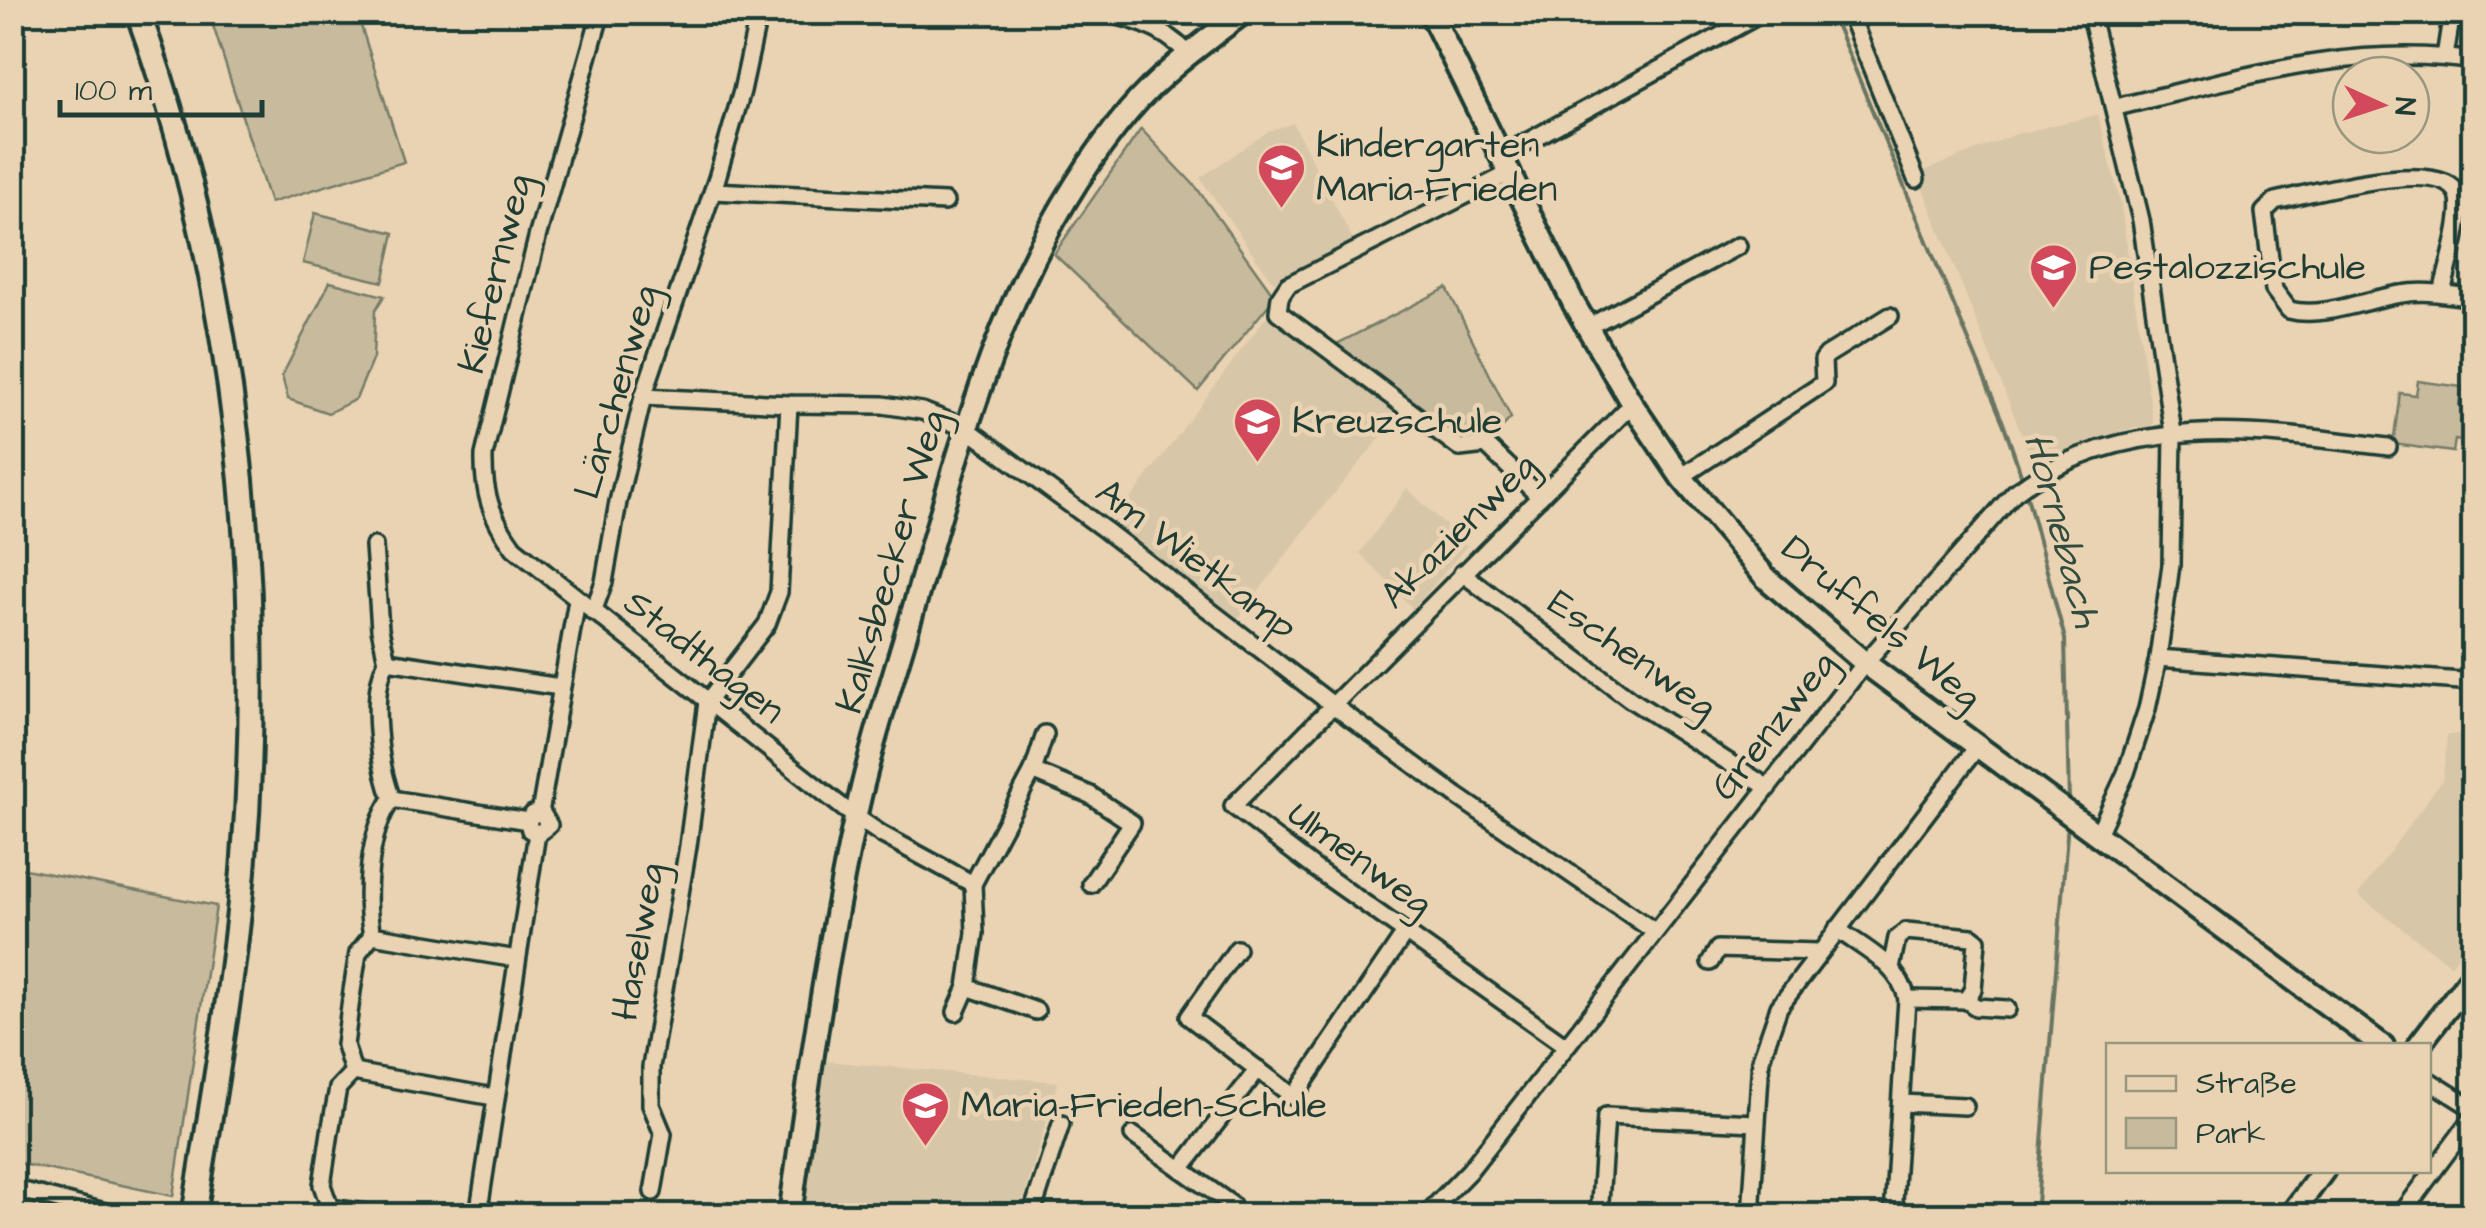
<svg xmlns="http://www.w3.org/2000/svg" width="2486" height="1228" viewBox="0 0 2486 1228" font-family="'Architects Daughter',sans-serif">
  <rect width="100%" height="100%" fill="#e9d3b2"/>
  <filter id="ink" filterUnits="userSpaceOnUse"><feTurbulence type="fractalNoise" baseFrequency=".01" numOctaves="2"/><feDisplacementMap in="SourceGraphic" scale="20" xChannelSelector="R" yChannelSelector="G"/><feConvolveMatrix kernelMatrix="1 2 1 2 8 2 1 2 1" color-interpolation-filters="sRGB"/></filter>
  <g filter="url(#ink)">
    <g fill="#d8c6a8">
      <polygon points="2098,115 2120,200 2153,422 2150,427 2135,427 2070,447 2039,465 2033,462 1917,174 2016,134"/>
      <polygon points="1293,123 1355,244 1283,280 1273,282 1200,178 1269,131"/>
      <polygon points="1272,309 1402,412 1317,514 1232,627 1109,528"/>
      <polygon points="1407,488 1467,546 1413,609 1360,553"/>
      <polygon points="2473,733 2473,935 2451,965 2358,895 2443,779 2447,735"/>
      <polygon points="826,1061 1058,1082 1019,1215 804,1215"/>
    </g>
    <g fill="#c8ba9d" stroke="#747c68" stroke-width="2.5">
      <polygon points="209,13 357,13 404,162 270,203"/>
      <polygon points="1141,129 1196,187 1275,297 1198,391 1054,254"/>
      <polygon points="315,213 394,233 383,282 303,263"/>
      <polygon points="330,282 384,296 375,311 373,358 356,399 328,413 288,399 282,376"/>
      <polygon points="1447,288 1511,418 1486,444 1461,446 1329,348"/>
      <polygon points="2418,381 2462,387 2459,405 2473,407 2473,443 2455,440 2453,452 2393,444 2400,393 2416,395"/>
      <polygon points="15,867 216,906 173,1196 13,1162"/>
    </g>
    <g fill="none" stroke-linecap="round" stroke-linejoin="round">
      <g stroke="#687462" stroke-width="4">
        <polyline points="1831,12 2004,425 2024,483"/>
        <polyline points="2026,492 2065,639 2069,802"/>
        <polyline points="2036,1216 2068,822"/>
      </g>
      <defs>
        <g id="street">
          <path d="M 601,12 L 538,234 L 484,455 C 483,493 491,517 514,548 L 846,810 L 881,834 L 973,884"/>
          <path d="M 1092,12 C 1126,15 1165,28 1188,54"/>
          <polyline points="1849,12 1916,179"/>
          <polyline points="2090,12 2141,220 2173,433 2171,565 2158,658 2147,709 2126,773 2098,834"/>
          <polyline points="2445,57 2452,12"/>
          <path d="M 2116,107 C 2233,80 2352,42 2474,61"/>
          <polyline points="713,191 945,202"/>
          <path d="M 2442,293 C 2447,270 2465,215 2458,195 C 2444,156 2307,194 2275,201 L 2264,212 L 2274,290 L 2289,310 C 2323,319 2366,299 2401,294 C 2425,290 2449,294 2474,298"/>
          <polyline points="1588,327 1738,246"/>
          <polyline points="643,397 789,404 883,405 922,411 966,428 1105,530 1334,706 1457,796 1654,931"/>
          <polyline points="1681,477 1824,383 1823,360 1827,355 1890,316"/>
          <polyline points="1540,497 1486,445 1460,448 1278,312 1280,297 1288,285 1504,176 1512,150 1764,12"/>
          <polyline points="374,546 380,629 387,661"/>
          <polyline points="1462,573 1630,699 1767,787"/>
          <polyline points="593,612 604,582 618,502 643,397 717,178 742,91 759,12"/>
          <polyline points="2158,658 2474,682"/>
          <polyline points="1033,771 1090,795 1132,823 1091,884"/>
          <path d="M 392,799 C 379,765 369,694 387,661 L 560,687"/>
          <polyline points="540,813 577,600"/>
          <path d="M 1837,929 C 1863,948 1900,965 1907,999 L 1893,1216"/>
          <path d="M 372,935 C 364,896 368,832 392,799 L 528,821 L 533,814 L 542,813 L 549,825 L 538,834 L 530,830 L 528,821"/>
          <polyline points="1237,949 1189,1017 1294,1097 1405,933"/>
          <polyline points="1710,962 1718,949 1818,952"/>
          <polyline points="1891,968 1897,938 1906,931 1972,937 1977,941 1973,989 1966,1000 1907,999"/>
          <polyline points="967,987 1036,1011"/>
          <polyline points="1966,1000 1976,1007 2007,1009"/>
          <polyline points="956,1012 967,987 975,933 973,884 1033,771 1045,734"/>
          <polyline points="1566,1046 1316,869 1233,806 1632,404"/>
          <polyline points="353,1072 494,1097"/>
          <polyline points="2428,1080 2474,1109"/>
          <polyline points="1901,1103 1965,1106"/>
          <polyline points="1133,1135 1232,1205"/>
          <polyline points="1181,1169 1258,1069"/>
          <polyline points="12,1188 120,1216"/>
          <polyline points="653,1192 663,1134 651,1105 651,1067 688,846 707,702 767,624 779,592 789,404"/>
          <polyline points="386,1216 330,1208 322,1185 330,1132 338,1088 353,1072 345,1045 352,991 358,953 372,935 517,959"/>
          <polyline points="478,1216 537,833"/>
          <polyline points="1031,1216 1061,1124"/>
          <path d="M 1425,1216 L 1469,1171 L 1865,663 L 2014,493 C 2121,411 2263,431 2388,447"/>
          <polyline points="1599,1216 1606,1116 1756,1123"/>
          <polyline points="1751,1216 1761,1059 1779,1007 1977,747"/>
          <polyline points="2400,1216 2474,1116"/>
        </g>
        <g id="secondary">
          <polyline points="1430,12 1574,304 1632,404 1681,477 1767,579 1865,663 2383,1046"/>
          <polyline points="2418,1046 2474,973"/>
          <path d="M 790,1216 C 808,1083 827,950 855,819 C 872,738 900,658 922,579 C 969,414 1016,245 1129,111 C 1162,72 1203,43 1244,12"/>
          <polyline points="2290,1216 2324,1170"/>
        </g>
        <path id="primary" d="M 138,12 C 236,285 267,583 243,871 C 233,986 212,1101 194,1216"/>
      </defs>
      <use href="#street" stroke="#1f3d34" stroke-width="22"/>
      <use href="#secondary" stroke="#1f3d34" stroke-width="28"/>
      <use href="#primary" stroke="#1f3d34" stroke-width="30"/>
      <use href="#street" stroke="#e9d3b2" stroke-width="15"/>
      <use href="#secondary" stroke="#e9d3b2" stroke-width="20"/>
      <use href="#primary" stroke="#e9d3b2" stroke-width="22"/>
    </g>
  </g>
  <defs>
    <symbol id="school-pin" viewBox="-11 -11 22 30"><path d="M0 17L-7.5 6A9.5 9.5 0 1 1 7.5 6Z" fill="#d1495b" stroke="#e9d3b2"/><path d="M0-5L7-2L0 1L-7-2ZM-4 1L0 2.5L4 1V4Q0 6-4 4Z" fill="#fff"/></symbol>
  </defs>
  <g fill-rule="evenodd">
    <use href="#school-pin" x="1254" y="140" width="55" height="75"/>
    <use href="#school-pin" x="2026" y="240" width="55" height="75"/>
    <use href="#school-pin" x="1230" y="394" width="55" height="75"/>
    <use href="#school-pin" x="898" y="1078" width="55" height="75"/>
  </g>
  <g text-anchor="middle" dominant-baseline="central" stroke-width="9" stroke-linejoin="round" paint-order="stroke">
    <g font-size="38" fill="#1f3d34" stroke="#e9d3b2" text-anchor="start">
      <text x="1316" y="146">Kindergarten<tspan x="1316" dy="44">Maria-Frieden</tspan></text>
      <text x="2089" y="268">Pestalozzischule</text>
      <text x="1292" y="422">Kreuzschule</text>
      <text x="961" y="1106">Maria-Frieden-Schule</text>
    </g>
    <g font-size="38" fill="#1f3d34" stroke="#e9d3b2">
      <text transform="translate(496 274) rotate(-76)">Kiefernweg</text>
      <text transform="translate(617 392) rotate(-74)">Lärchenweg</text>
      <text transform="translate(1459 531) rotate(-45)">Akazienweg</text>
      <text transform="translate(1196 560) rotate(37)">Am Wietkamp</text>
      <text transform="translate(892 562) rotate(-74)">Kalksbecker Weg</text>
      <text transform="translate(1881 623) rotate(40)">Druffels Weg</text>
      <text transform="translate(1632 655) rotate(35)">Eschenweg</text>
      <text transform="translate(704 657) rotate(38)">Stadthagen</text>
      <text transform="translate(1774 726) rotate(-52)">Grenzweg</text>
      <text transform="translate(1360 859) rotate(36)">Ulmenweg</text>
      <text transform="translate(639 942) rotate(-80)">Haselweg</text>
    </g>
    <g font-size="40" font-style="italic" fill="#314b3f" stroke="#e9d3b2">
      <text transform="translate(2061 530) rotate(75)">Hornebach</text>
    </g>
  </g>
  <rect width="2486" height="1228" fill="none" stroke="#e9d3b2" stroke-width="50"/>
  <rect x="25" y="25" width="2436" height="1178" fill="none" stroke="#1f3d34" stroke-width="4" filter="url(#ink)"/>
  <rect x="2106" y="1043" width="325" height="130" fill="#e9d3b2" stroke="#989780" stroke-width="2.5"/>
  <rect x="2126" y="1076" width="50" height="15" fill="#e9d3b2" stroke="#989780" stroke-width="2.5"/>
  <text x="2196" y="1093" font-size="30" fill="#1f3d34">Straße</text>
  <rect x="2126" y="1118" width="50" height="30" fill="#c8ba9d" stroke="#989780" stroke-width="2.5"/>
  <text x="2196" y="1143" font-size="30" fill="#1f3d34">Park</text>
  <g transform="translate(2381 105) rotate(93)"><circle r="48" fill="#e9d3b2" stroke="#989780" stroke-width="2.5"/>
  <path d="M0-8L18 38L0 25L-18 38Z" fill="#d1495b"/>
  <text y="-15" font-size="28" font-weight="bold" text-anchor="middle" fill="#1f3d34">N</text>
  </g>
  <path d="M60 100v15h202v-15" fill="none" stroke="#1f3d34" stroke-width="5"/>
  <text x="75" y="100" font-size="30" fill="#1f3d34" stroke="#e9d3b2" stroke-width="8" paint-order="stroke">100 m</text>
</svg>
